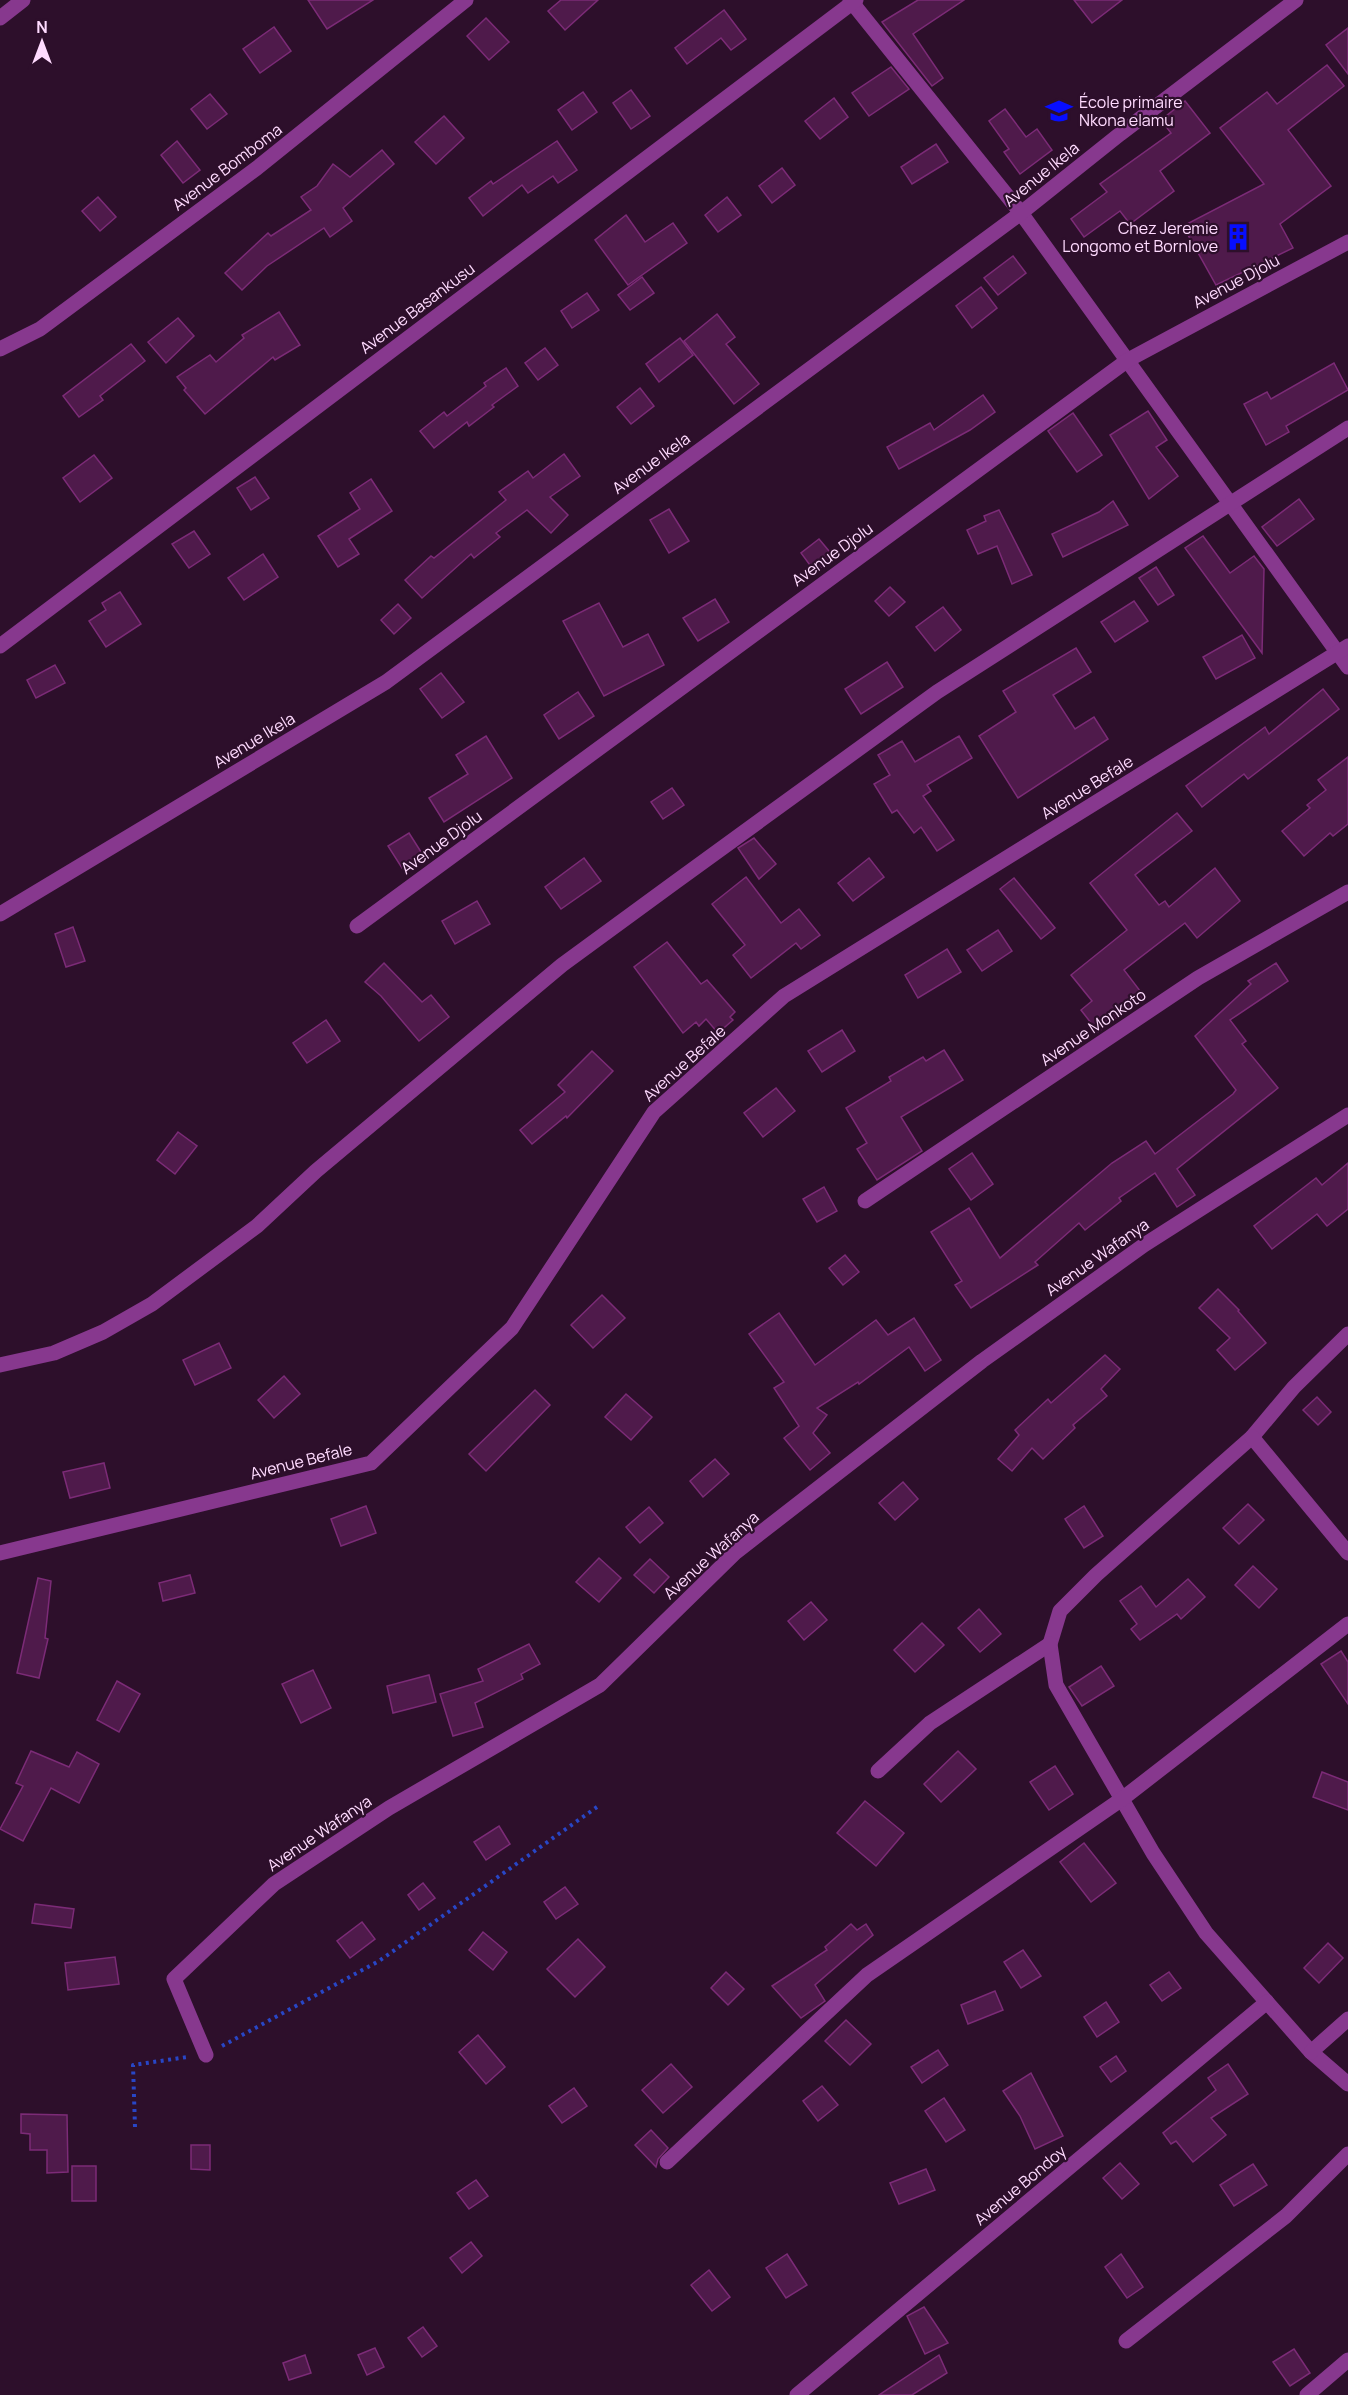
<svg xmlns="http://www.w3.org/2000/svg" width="1348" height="2395" viewBox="0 0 1348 2395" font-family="Manrope,sans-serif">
  <rect width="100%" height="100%" fill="#2d0f2b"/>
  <g fill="#4f1a4b" stroke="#7c2b77" stroke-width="1.5">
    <polygon points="308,0 373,0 327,29"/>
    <polygon points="561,0 598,0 565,30 548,11"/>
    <polygon points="918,0 964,0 913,34 943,78 932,86 882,22"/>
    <polygon points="1074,0 1122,0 1092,23"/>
    <polygon points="724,10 746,39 731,50 721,38 687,64 675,48"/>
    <polygon points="486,18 509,42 489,60 467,36"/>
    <polygon points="274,27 291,51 260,73 243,49"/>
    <polygon points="1348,28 1348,74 1326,45"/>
    <polygon points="1327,65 1344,86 1288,130 1331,186 1280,224 1293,248 1216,285 1183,226 1264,184 1220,128 1267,92 1277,104"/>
    <polygon points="891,67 909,89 869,116 852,93"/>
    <polygon points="631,90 650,116 631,129 613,103"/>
    <polygon points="583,92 597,112 572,130 558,110"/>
    <polygon points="210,94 227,114 207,129 191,109"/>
    <polygon points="834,98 848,117 820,139 805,121"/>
    <polygon points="1185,101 1210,133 1160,171 1174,191 1130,224 1120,211 1084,237 1071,219 1107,192 1100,184 1171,133 1161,120"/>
    <polygon points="1005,109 1026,137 1037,129 1052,150 1020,174 1004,152 1009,149 989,121"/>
    <polygon points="444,116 464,138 436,164 415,142"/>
    <polygon points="177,141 200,170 183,183 161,155"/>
    <polygon points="557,141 577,170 558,183 553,176 528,193 522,185 483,216 469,198 491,181 493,184"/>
    <polygon points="936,144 948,162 912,184 901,167"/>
    <polygon points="382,150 394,164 343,208 352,221 330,237 324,228 267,266 242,290 225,273 268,233 271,236 311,210 301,197 317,186 333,164 350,177"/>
    <polygon points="782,168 795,185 772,203 759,186"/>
    <polygon points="98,197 116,217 100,231 82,211"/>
    <polygon points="727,197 741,215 718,232 705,215"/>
    <polygon points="626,215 645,242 673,223 687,243 628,285 595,240"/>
    <polygon points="1013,256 1026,273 998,295 984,278"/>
    <polygon points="642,277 654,293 630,310 618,295"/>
    <polygon points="981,287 997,308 972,328 956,306"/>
    <polygon points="587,293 599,310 572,328 561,311"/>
    <polygon points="279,312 300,345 275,360 273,357 205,414 184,390 186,388 177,377 210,355 216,362 244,338 242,335"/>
    <polygon points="717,314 735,337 726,344 759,384 734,404 684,341"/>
    <polygon points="178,318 194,336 166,363 148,342"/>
    <polygon points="680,338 693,355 659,382 646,364"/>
    <polygon points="131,344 145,361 100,396 103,400 79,417 63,396"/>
    <polygon points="545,348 558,365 538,380 525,363"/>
    <polygon points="1334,363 1348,390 1286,426 1289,432 1266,445 1244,404 1267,392 1271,399"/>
    <polygon points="506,368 518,386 492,405 494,407 469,426 467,422 434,448 420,431 444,412 447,416 486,386 484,383"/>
    <polygon points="640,388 654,406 631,424 617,407"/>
    <polygon points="983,395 995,412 970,430 899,469 887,447 930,423 934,430"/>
    <polygon points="1148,411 1167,440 1156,447 1178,476 1149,499 1110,435"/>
    <polygon points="1073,413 1102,455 1077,472 1048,431"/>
    <polygon points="564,454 580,476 550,497 568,515 551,533 527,510 496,533 500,537 474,558 471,554 422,598 405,580 431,556 434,558 506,500 499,492 528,471 533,478"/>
    <polygon points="94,455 112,478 80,502 63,478"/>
    <polygon points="255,477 269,498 251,510 237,488"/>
    <polygon points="371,479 392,511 349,539 359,554 338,567 318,536 360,509 350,493"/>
    <polygon points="1299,499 1314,519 1277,546 1262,527"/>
    <polygon points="1113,501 1128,525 1063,557 1052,534 1099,512"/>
    <polygon points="669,509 689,541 669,553 650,520"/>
    <polygon points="999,510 1032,575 1012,584 997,546 978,554 967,530 986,521 984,516"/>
    <polygon points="194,531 210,554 189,568 172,544"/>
    <polygon points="1203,536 1230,573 1254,556 1264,569 1262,653 1185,548"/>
    <polygon points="819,539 834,557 815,572 801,553"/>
    <polygon points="263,554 278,577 244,600 228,578"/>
    <polygon points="1156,567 1174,595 1158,605 1139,578"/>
    <polygon points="890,587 905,602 889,616 875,601"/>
    <polygon points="120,592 141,624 106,647 89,621 106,610 102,603"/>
    <polygon points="715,599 729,622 698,641 683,618"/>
    <polygon points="1134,601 1148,621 1115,642 1101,622"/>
    <polygon points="599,603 623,647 648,634 664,665 604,696 563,621"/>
    <polygon points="398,604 411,618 394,634 381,620"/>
    <polygon points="943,607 961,630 935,651 916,627"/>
    <polygon points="1242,635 1255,658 1216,679 1203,657"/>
    <polygon points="1076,648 1091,672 1053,695 1075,729 1094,717 1108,739 1018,798 979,736 1016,712 1003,691"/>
    <polygon points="887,662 903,687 861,714 845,689"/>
    <polygon points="55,665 65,683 36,698 27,680"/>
    <polygon points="441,673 464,702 442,718 420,689"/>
    <polygon points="1323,689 1339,709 1248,779 1244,774 1202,807 1186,786 1265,727 1269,734"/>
    <polygon points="578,692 594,716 559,739 544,715"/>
    <polygon points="486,736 512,778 444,822 429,798 468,774 456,755"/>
    <polygon points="959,736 972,758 927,785 931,791 923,796 954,840 937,851 921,827 914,833 897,810 892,813 874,784 890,775 878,755 902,741 915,762"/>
    <polygon points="1348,757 1348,824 1333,836 1330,833 1304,856 1282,831 1310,808 1307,805 1326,790 1318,780"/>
    <polygon points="672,788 684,805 663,819 651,802"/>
    <polygon points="1177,813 1192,831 1135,875 1159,905 1165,901 1169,907 1215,868 1240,901 1197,938 1185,923 1124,970 1144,996 1098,1032 1081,1010 1092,1001 1071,975 1127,930 1090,883"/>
    <polygon points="409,833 423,855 402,868 388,846"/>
    <polygon points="754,838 776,864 759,879 738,848"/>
    <polygon points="584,858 601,881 561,909 545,887"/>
    <polygon points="869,858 884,877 853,901 838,883"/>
    <polygon points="746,877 781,923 799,909 820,935 801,949 796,943 751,978 733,955 745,945 712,904"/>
    <polygon points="1014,878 1055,928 1041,939 1000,889"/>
    <polygon points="477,901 490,924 455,944 442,921"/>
    <polygon points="73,927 85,961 66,967 55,934"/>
    <polygon points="998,930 1012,951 982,971 967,950"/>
    <polygon points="667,942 701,984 707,980 735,1012 730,1017 733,1020 718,1033 706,1019 699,1026 696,1022 683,1033 634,967"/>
    <polygon points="947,949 961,972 918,998 905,975"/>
    <polygon points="384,963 422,1002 431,995 449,1017 419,1041 381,996 365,982"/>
    <polygon points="1276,963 1288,981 1230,1020 1246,1041 1242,1044 1278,1088 1177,1169 1195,1195 1177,1207 1155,1173 1119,1198 1121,1201 1085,1230 1079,1223 1035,1262 1038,1265 971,1308 955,1285 962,1281 931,1232 969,1208 1000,1258 1112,1163 1146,1141 1155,1154 1233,1094 1236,1090 1195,1036 1251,984 1248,981"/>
    <polygon points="326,1020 340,1041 307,1063 293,1043"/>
    <polygon points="842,1030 855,1051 822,1072 808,1051"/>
    <polygon points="944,1050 963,1080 901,1117 922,1151 877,1180 857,1149 867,1143 846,1108 891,1081 889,1077 923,1057 926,1061"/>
    <polygon points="592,1051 613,1071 567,1118 566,1116 532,1144 520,1130 565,1092 558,1085"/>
    <polygon points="776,1088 795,1111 763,1137 744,1113"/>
    <polygon points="178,1132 197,1146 175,1174 157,1160"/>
    <polygon points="972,1153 993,1184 971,1200 949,1169"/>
    <polygon points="1348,1163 1348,1209 1327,1226 1317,1214 1272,1249 1254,1226 1316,1178 1322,1185"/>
    <polygon points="824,1187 837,1211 817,1222 803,1199"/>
    <polygon points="845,1255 859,1272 843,1285 829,1268"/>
    <polygon points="1218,1289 1239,1310 1238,1311 1266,1343 1235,1370 1217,1350 1230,1338 1199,1308"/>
    <polygon points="602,1295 625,1318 593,1348 571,1325"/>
    <polygon points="779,1313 815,1365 876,1320 888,1335 914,1318 941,1360 925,1371 909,1347 859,1384 858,1382 817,1408 827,1415 813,1433 830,1453 810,1470 784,1438 799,1426 774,1388 784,1382 749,1334"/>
    <polygon points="219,1343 231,1368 195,1385 183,1360"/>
    <polygon points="1105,1355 1120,1369 1101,1389 1107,1396 1073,1425 1075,1428 1043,1459 1032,1448 1012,1471 998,1459 1019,1435 1015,1430 1048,1399 1051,1403"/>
    <polygon points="284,1376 300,1394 274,1418 258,1400"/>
    <polygon points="535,1390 550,1405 486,1471 469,1454"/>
    <polygon points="626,1394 652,1417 631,1440 605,1417"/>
    <polygon points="1317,1397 1331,1412 1318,1425 1303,1410"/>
    <polygon points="715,1459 729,1474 703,1497 690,1481"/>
    <polygon points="104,1463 110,1488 70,1498 63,1472"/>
    <polygon points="903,1482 918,1499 895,1520 879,1503"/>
    <polygon points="1248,1504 1264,1520 1239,1544 1223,1528"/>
    <polygon points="366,1506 376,1533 341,1546 331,1519"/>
    <polygon points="1084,1506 1103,1536 1084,1548 1065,1519"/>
    <polygon points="649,1507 663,1523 640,1543 626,1527"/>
    <polygon points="599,1558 621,1578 599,1602 576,1582"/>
    <polygon points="650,1559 669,1577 654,1593 634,1575"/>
    <polygon points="1253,1566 1277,1589 1259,1608 1235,1585"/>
    <polygon points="190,1575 195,1593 163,1601 159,1583"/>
    <polygon points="38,1578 51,1581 45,1638 48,1639 39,1678 17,1673"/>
    <polygon points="1188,1579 1205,1597 1181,1619 1177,1614 1140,1640 1131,1629 1137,1624 1120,1601 1141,1586 1156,1607"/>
    <polygon points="811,1602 827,1620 804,1640 788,1621"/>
    <polygon points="979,1609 1001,1634 980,1652 958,1628"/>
    <polygon points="922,1623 944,1645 915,1672 894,1650"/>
    <polygon points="529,1644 540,1664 521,1674 523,1679 475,1703 483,1727 453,1736 440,1694 483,1681 478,1669"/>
    <polygon points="1341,1651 1348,1662 1348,1704 1321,1664"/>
    <polygon points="1101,1666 1114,1686 1082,1706 1069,1687"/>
    <polygon points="313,1670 331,1708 301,1723 282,1684"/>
    <polygon points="429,1675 436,1702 393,1713 387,1686"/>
    <polygon points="117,1681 140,1694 119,1732 97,1720"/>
    <polygon points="31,1751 69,1767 77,1752 99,1764 79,1803 51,1788 23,1841 0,1829 23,1786 16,1783"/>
    <polygon points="958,1751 976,1769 941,1802 924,1784"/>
    <polygon points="1055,1766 1073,1794 1049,1810 1030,1782"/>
    <polygon points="1322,1772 1348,1782 1348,1810 1313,1797"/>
    <polygon points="865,1801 904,1833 876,1866 837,1833"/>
    <polygon points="499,1826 510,1844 486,1860 474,1842"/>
    <polygon points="1084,1843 1116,1883 1091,1902 1060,1862"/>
    <polygon points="423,1883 435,1898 419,1910 408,1895"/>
    <polygon points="565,1887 578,1904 556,1919 544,1902"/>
    <polygon points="35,1904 74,1909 71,1928 32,1923"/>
    <polygon points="362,1922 375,1939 350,1958 337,1941"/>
    <polygon points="851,1924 857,1930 866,1924 873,1935 815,1985 825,2001 801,2018 772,1986 827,1950 825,1947"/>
    <polygon points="483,1932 507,1952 493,1970 469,1950"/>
    <polygon points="578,1939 605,1967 575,1997 547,1969"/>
    <polygon points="1328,1943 1343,1958 1319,1983 1304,1968"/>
    <polygon points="1023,1950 1041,1976 1021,1988 1004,1962"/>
    <polygon points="115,1957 119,1984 68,1990 65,1963"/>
    <polygon points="726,1972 744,1989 728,2005 711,1988"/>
    <polygon points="1169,1972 1181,1988 1162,2001 1150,1985"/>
    <polygon points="995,1991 1003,2010 968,2024 961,2005"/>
    <polygon points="1106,2002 1119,2022 1097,2037 1084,2017"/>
    <polygon points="846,2020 871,2044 850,2065 825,2041"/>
    <polygon points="478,2035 505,2067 486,2084 459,2052"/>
    <polygon points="938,2050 948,2065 922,2083 911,2067"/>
    <polygon points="1116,2056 1126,2071 1111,2082 1100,2067"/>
    <polygon points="671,2064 692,2087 663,2113 642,2090"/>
    <polygon points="1228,2064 1248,2094 1211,2118 1226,2135 1193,2162 1176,2141 1171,2144 1163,2133 1216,2090 1208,2078"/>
    <polygon points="1031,2073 1063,2136 1035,2149 1020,2116 1003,2091"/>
    <polygon points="822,2086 838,2105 818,2121 803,2101"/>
    <polygon points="574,2088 587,2106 562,2123 549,2106"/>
    <polygon points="944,2098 965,2130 946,2142 925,2111"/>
    <polygon points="21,2114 67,2115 68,2172 47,2173 47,2150 30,2150 30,2134 21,2133"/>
    <polygon points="651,2130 668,2148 658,2159 656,2167 635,2145"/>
    <polygon points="191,2145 210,2145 210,2170 191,2169"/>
    <polygon points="1120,2163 1139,2184 1122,2199 1103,2178"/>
    <polygon points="1253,2164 1267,2185 1234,2206 1220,2185"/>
    <rect x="72" y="2166" width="24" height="35"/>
    <polygon points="926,2169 935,2190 899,2204 890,2183"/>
    <polygon points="476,2180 488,2196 469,2209 457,2193"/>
    <polygon points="471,2242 482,2256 462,2273 450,2258"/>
    <polygon points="787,2254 807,2285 786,2298 766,2268"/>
    <polygon points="1121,2254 1143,2287 1127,2298 1105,2267"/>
    <polygon points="709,2270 730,2297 712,2311 691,2285"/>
    <polygon points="924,2307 948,2343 925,2354 907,2316"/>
    <polygon points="423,2327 437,2346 422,2357 408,2338"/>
    <polygon points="375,2348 384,2367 367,2375 358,2355"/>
    <polygon points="1294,2349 1310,2373 1290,2386 1273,2362"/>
    <polygon points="305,2355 311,2373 289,2380 283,2363"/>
    <polygon points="939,2355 947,2373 912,2395 879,2395"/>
  </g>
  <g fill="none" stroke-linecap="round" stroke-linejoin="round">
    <g stroke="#2846c6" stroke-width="4" stroke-dasharray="3 4.5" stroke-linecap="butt">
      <polyline points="222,2046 379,1961 597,1807"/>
      <polyline points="135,2127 133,2065 187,2057"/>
    </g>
    <g stroke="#87388e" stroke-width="15">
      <polyline points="850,0 1021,213 1348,667"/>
      <polyline points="0,18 23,0"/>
      <polyline points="0,349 40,329 257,168 466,0"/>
      <polyline points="0,646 856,0"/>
      <polyline points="0,914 386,682 1021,213 1120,134 1296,0"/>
      <polyline points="357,926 1128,360 1348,242"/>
      <polyline points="865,1201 1198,978 1348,892"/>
      <polyline points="1348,1334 1294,1387 1252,1437 1096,1575 1060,1611 1050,1644 1056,1685 1153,1853 1206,1933 1311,2052 1348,2084"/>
      <polyline points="0,1365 54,1353 103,1332 152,1304 257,1226 316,1171 562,965 674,883 937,692 1348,428"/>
      <polyline points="1252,1437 1348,1553"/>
      <polyline points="0,1553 371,1463 512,1328 654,1112 784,996 1348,646"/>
      <polyline points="878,1771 930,1723 1050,1644"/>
      <polyline points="1311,2052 1348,2019"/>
      <polyline points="206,2055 174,1979 274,1884 389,1808 600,1685 736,1552 982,1361 1144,1245 1348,1115"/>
      <polyline points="667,2162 867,1975 1122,1799 1348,1624"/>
      <polyline points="1126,2341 1286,2216 1348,2154"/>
      <polyline points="797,2395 1267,2002"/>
      <polyline points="1307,2395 1348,2360"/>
    </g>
  </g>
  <defs>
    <symbol id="school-bare" viewBox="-9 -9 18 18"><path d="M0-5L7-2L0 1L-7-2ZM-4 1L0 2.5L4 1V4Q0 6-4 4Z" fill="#070eff" stroke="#2d0f2b" stroke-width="2.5" paint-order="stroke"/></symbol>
    <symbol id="building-bare" viewBox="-9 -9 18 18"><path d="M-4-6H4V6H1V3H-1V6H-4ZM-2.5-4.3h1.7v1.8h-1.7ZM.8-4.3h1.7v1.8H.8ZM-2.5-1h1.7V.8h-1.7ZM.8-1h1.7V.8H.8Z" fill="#070eff" stroke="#2d0f2b" stroke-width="2.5" paint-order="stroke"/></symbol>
  </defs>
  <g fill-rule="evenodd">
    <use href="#school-bare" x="1040" y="92" width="38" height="38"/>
    <use href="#building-bare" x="1219" y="218" width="38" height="38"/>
  </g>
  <g text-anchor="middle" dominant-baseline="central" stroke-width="4.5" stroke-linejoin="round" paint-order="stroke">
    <g font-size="16" fill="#ffdbff" stroke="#2d0f2b" text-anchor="start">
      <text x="1079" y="102">École primaire<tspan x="1079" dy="18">Nkona elamu</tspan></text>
      <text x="1218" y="228" text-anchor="end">Chez Jeremie<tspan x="1218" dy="18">Longomo et Bornlove</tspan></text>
    </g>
    <g font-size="16" fill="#ffdbff" stroke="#2d0f2b">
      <text transform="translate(227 167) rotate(-37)">Avenue Bomboma</text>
      <text transform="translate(1041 174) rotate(-39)">Avenue Ikela</text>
      <text transform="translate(1236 281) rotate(-28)">Avenue Djolu</text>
      <text transform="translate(417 308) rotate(-37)">Avenue Basankusu</text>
      <text transform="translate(651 463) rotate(-36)">Avenue Ikela</text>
      <text transform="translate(832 554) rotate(-36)">Avenue Djolu</text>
      <text transform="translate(254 740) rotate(-31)">Avenue Ikela</text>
      <text transform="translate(1087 787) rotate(-32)">Avenue Befale</text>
      <text transform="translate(441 842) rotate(-36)">Avenue Djolu</text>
      <text transform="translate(1093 1027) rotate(-34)">Avenue Monkoto</text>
      <text transform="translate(684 1063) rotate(-42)">Avenue Befale</text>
      <text transform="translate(1097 1257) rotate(-35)">Avenue Wafanya</text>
      <text transform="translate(301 1461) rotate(-14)">Avenue Befale</text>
      <text transform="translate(711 1555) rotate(-42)">Avenue Wafanya</text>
      <text transform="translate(319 1833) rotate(-34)">Avenue Wafanya</text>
      <text transform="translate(1020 2185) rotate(-40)">Avenue Bondoy</text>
    </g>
  </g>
  <g transform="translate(42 42)" stroke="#2d0f2b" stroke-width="4.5" paint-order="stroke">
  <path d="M0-4.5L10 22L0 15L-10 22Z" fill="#ffdbff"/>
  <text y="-9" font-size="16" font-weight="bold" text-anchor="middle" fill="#ffdbff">N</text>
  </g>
</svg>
